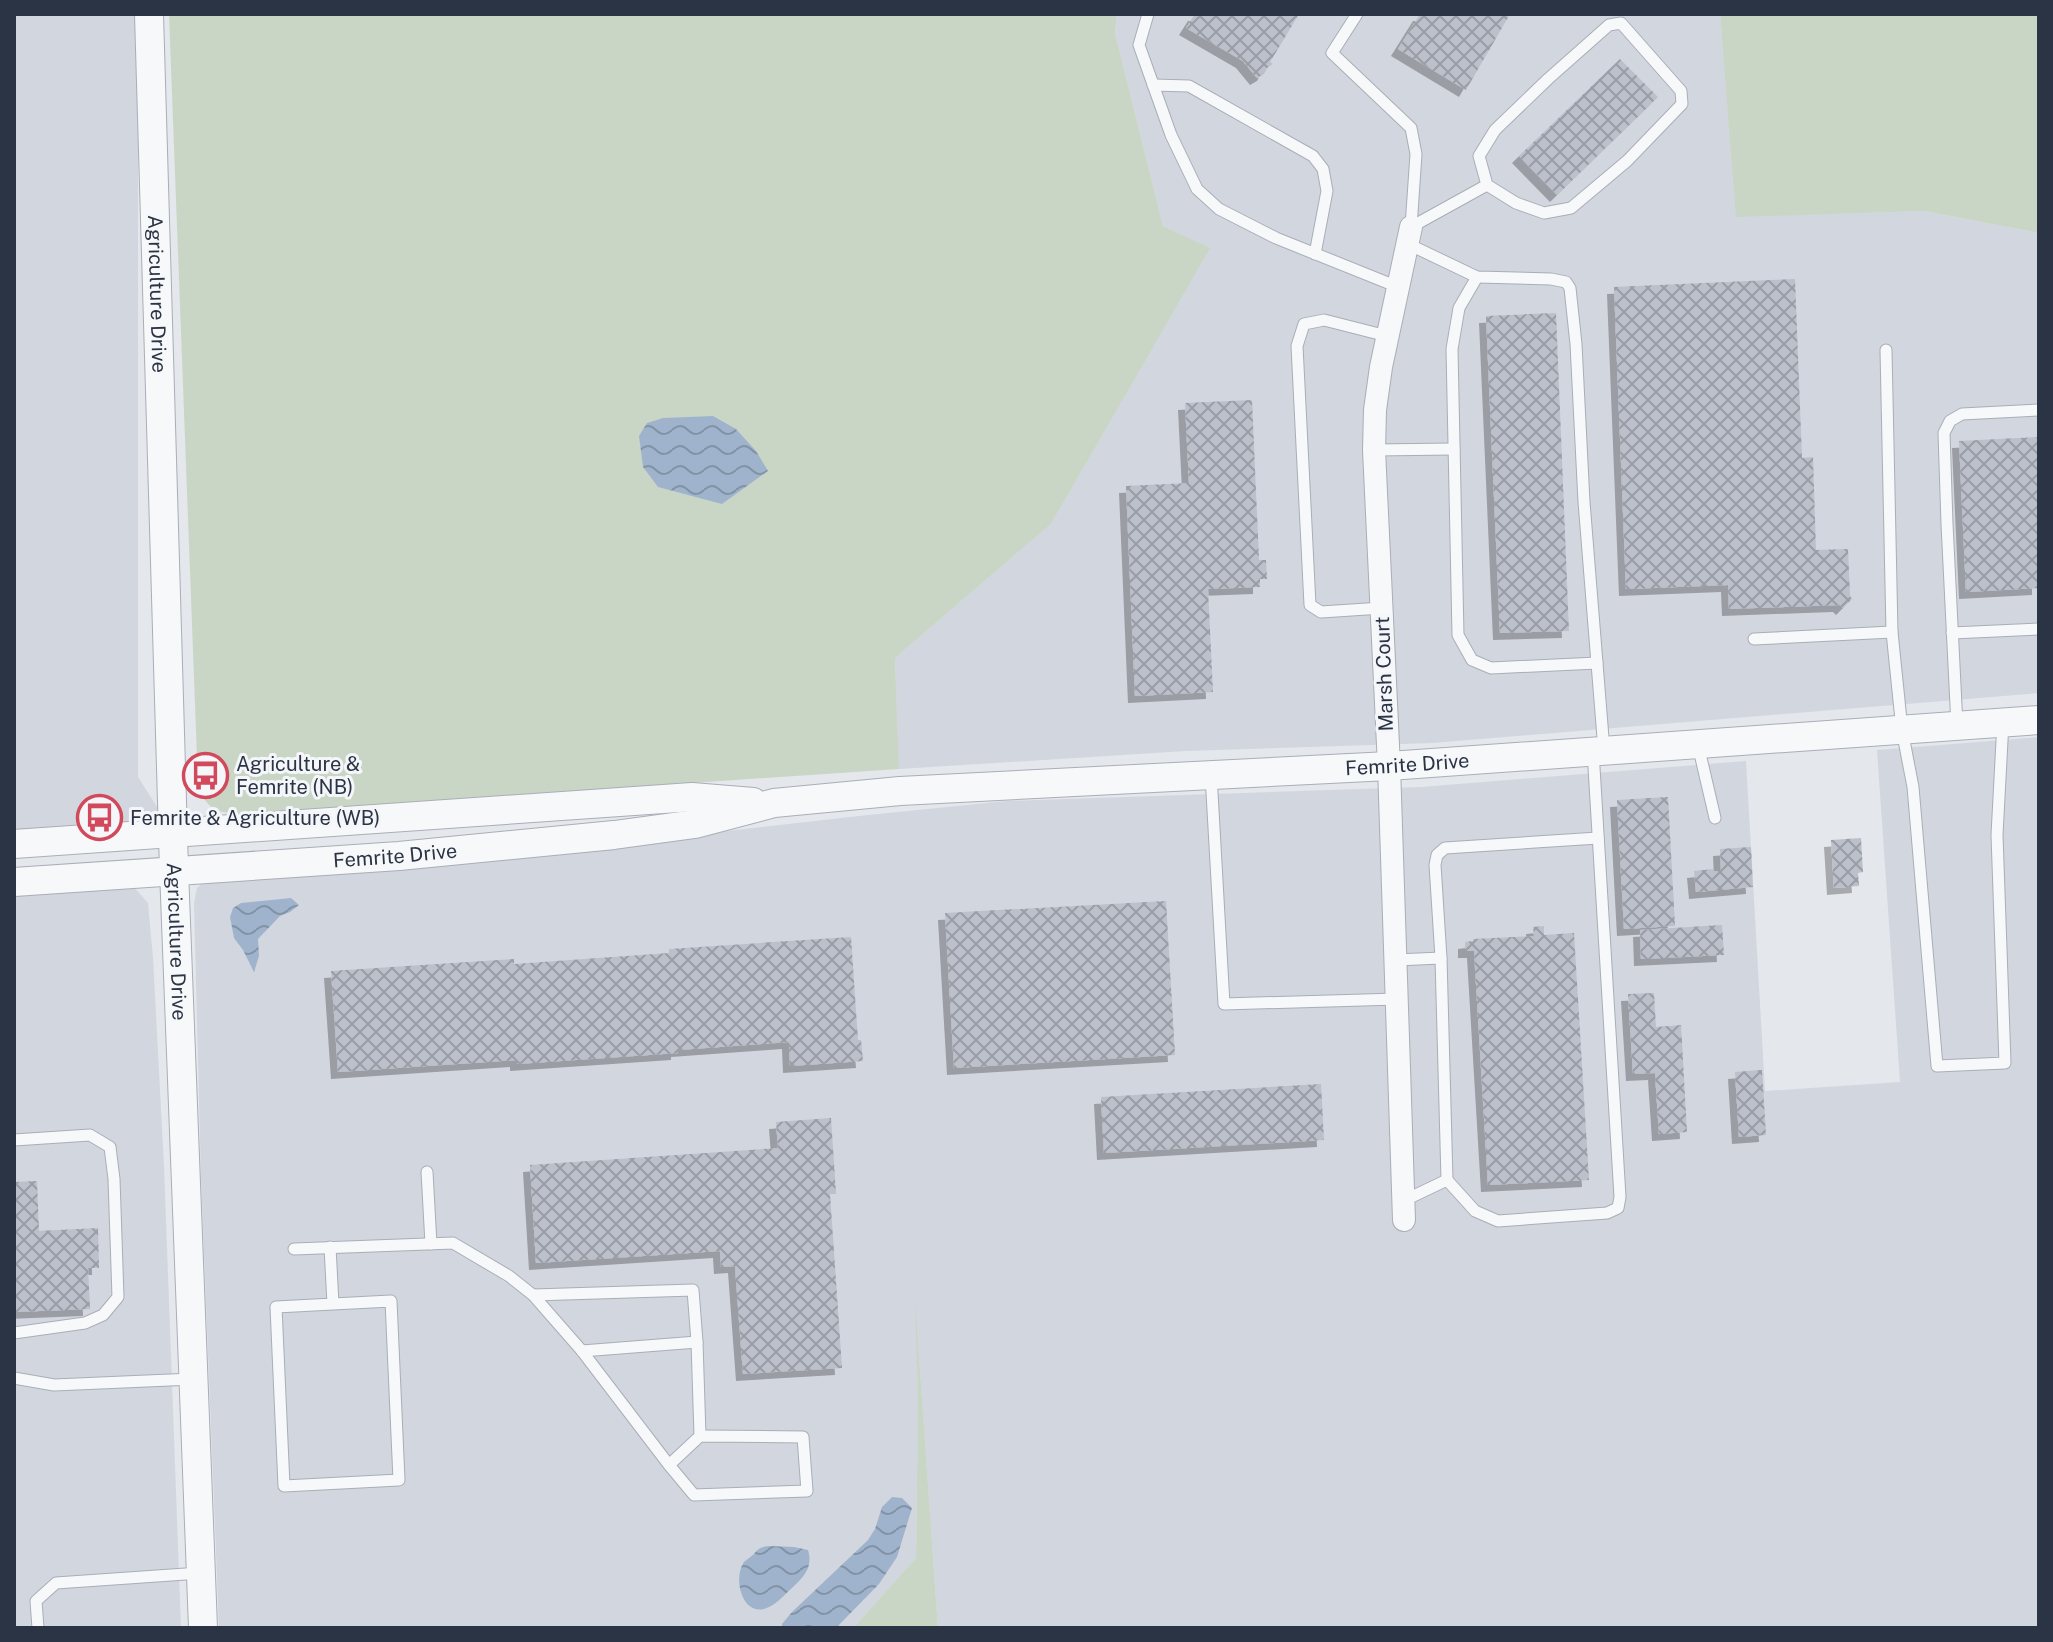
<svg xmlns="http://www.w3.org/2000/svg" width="2053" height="1642" viewBox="0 0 2053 1642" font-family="'Public Sans',sans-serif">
  <defs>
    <pattern id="water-waves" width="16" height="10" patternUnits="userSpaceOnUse" patternTransform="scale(2)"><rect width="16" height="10" fill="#9fb4cc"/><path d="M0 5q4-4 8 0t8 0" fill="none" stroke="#8293a7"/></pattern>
    <pattern id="building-cross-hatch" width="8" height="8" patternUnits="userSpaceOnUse" patternTransform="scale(2)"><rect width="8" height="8" fill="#bbc0ca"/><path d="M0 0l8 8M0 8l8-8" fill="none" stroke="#989da6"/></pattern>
    <filter id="shadow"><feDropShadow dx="-7" dy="7" stdDeviation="0" flood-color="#0004"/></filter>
  </defs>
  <rect width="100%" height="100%" fill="#e4e7ec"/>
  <g fill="#d2d6de">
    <polygon points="14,14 138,14 138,777 173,832 14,844"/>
    <polygon points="1117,14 1720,14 1737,216 1924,211 2039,233 2039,693 1432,743 1186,751 899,769 895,658 1051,524 1209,248 1163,226 1115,33"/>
    <polygon points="2039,737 2039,1628 938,1628 917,1329 918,1398 916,1558 853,1628 219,1628 201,1177 194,903 197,888 205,881 561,850 868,815 1007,801 1421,787 1746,761 1765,1091 1900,1082 1877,750"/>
    <polygon points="132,885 148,903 153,958 164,1166 181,1628 14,1628 14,889"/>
  </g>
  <g fill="#c9d6c5">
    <path d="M 169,14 L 1117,14 L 1115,33 L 1163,226 L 1210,248 L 1051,524 L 895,658 L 899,769 L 247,813 C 219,814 206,812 198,783 Z"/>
    <polygon points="1720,14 2039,14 2039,233 1924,211 1736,217"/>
    <polygon points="915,1298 938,1628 853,1628 916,1558 918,1398"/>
  </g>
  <g fill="url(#water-waves)">
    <polygon points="713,416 736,429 756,451 768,471 722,504 658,487 643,467 639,436 647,423 663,418"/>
    <polygon points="291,898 299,905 290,912 280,916 258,939 259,956 254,972 243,950 234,938 230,917 233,908 241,903"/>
    <polygon points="892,1497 902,1498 912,1508 897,1557 879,1584 836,1628 782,1628 782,1624 792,1612 868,1540 875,1529 882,1507"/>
    <path d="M 769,1546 L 794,1547 L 808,1550 C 813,1567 805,1576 793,1587 C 786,1593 778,1603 769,1607 C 743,1620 732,1579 744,1562 C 747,1559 751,1557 754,1554 C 759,1548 761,1547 769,1546 Z"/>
  </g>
  <g fill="url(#building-cross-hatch)" filter="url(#shadow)">
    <polygon points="1195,14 1299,14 1270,62 1273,64 1267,68 1264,74 1257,78 1243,61 1186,28"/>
    <polygon points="1420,14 1510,14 1466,90 1398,49"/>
    <polygon points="1620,59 1658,97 1557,195 1519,156"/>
    <polygon points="1795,279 1802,458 1813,457 1816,550 1848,549 1850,596 1852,599 1843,608 1840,605 1729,609 1728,585 1626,589 1614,287"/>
    <polygon points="1556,313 1569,631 1500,633 1486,316"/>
    <polygon points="1252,400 1259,560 1266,560 1267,579 1260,579 1260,587 1208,589 1213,692 1135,696 1126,486 1189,483 1185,403"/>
    <polygon points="2039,437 2039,588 1966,592 1959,441"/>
    <polygon points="1668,797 1675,926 1624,929 1617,800"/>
    <polygon points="1861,838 1863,872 1858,873 1859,886 1834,888 1831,840"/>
    <polygon points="1751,847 1753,887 1696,892 1694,871 1714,869 1714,871 1721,871 1720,849"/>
    <polygon points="1166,901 1175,1055 954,1068 945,913"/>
    <polygon points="1722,925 1724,955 1641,959 1640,930"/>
    <polygon points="1544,926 1544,935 1574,933 1589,1180 1488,1185 1474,951 1465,951 1465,942 1473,941 1473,939 1534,936 1533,927"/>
    <polygon points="851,937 858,1040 861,1040 863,1061 790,1066 789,1042 678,1050 678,1053 517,1064 517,1060 338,1072 331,971 514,959 514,964 669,953 669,949"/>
    <polygon points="1654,993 1656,1027 1681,1025 1687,1132 1659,1134 1655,1073 1633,1074 1628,994"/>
    <polygon points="1762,1070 1766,1135 1739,1137 1735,1072"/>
    <polygon points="1321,1084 1324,1140 1104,1153 1101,1097"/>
    <polygon points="831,1118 836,1194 830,1194 842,1368 743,1374 735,1266 721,1267 720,1251 536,1263 530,1165 778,1148 776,1122"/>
    <polygon points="37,1181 39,1231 98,1228 99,1268 88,1268 90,1309 14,1312 14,1182"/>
  </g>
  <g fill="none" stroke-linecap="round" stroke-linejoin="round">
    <defs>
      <g id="service">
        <polyline points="1148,14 1139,45 1171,135 1197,189 1219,209 1276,238 1398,287"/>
        <polyline points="1357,14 1332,53 1411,128 1416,154 1411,227"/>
        <polyline points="1153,85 1189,86 1313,156 1323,169 1327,191 1315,254"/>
        <polyline points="1411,227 1487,185 1516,203 1544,213 1571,208 1627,161 1682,104 1681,91 1621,23 1609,25 1548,79 1495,130 1479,156 1487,185"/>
        <polyline points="1408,244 1477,277 1551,279 1566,282 1570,288 1576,344 1584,502 1604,750"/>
        <polyline points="1477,277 1459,308 1452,349 1458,635 1472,660 1491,668 1597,663"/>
        <polyline points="1886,350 1892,632 1902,730 1913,787 1937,1066 2005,1063 1997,835 2003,722"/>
        <polyline points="1374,450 1454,449"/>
        <polyline points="1382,608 1321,612 1310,605 1297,346 1304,324 1324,320 1387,336"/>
        <polyline points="1952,633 2039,629"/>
        <polyline points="1754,639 1892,632"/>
        <polyline points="1957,726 1947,524 1944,433 1950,421 1962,414 2039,410"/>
        <polyline points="1698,745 1715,818"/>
        <polyline points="1211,775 1224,1004 1397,999"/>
        <polyline points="1396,960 1441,958"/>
        <polyline points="14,1140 90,1135 110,1147 114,1179 118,1297 103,1315 85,1323 14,1333"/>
        <polyline points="427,1172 431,1244"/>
        <polyline points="1447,1180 1441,958 1435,865 1437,855 1445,848 1598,838"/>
        <polyline points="1403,1201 1447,1180 1475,1211 1498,1221 1607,1213 1618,1208 1620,1197 1593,751"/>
        <polyline points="330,1247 333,1304 391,1301 399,1480 284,1486 276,1307 333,1304"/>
        <polyline points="294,1249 453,1243 509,1276 533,1295 582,1351 669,1465 694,1495 807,1491 803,1437 700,1436 669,1465"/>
        <polyline points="533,1295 693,1290 697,1342 700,1436"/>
        <polyline points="582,1351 697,1342"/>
        <polyline points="14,1378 54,1385 193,1379"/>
        <polyline points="38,1628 36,1601 56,1583 200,1573"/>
      </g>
      <polyline id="minor" points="1404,1220 1389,766 1374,450 1375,410 1381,367 1411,227"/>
      <g id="tertiary">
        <path id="s1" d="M 149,14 L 174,870 L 203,1628"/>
        <polyline points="14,844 692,797 753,802"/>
        <path id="s2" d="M 14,882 L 399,856 L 614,835 L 695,824 L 774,803 L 900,791 L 1389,766 L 2039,720"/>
      </g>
    </defs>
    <use href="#service" stroke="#a9aeb7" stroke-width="13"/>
    <use href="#minor" stroke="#a9aeb7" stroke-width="24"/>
    <use href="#tertiary" stroke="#a9aeb7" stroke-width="30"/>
    <use href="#service" stroke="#f7f8fa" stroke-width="11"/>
    <use href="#minor" stroke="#f7f8fa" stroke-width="22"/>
    <use href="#tertiary" stroke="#f7f8fa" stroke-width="28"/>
  </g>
  <defs>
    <symbol id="bus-ring" viewBox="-11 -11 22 22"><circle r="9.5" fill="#f4f6f9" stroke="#d1495b" stroke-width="1.5"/><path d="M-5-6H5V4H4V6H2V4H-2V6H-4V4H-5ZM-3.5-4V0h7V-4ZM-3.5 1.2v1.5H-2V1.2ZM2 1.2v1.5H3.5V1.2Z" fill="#d1495b"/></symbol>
  </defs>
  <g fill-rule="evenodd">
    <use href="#bus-ring" x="180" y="750" width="51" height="51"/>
    <use href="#bus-ring" x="74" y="792" width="51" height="51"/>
  </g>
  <g text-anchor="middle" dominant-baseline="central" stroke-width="6" stroke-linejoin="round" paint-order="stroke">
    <g font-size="20" fill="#2b3445" stroke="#f4f6f9">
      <text stroke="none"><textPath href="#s1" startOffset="280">Agriculture Drive</textPath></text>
      <text transform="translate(1384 674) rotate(-92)">Marsh Court</text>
      <text stroke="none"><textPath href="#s2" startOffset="1400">Femrite Drive</textPath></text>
      <text stroke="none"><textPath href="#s2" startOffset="382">Femrite Drive</textPath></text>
      <text stroke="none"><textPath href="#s1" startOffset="928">Agriculture Drive</textPath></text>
    </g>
    <g font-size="20" fill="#2b3445" stroke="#f4f6f9" text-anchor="start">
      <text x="236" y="764">Agriculture &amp;<tspan x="236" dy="23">Femrite (NB)</tspan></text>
      <text x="130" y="818">Femrite &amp; Agriculture (WB)</text>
    </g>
  </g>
  <rect width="2053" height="1642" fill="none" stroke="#2b3445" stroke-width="32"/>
</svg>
